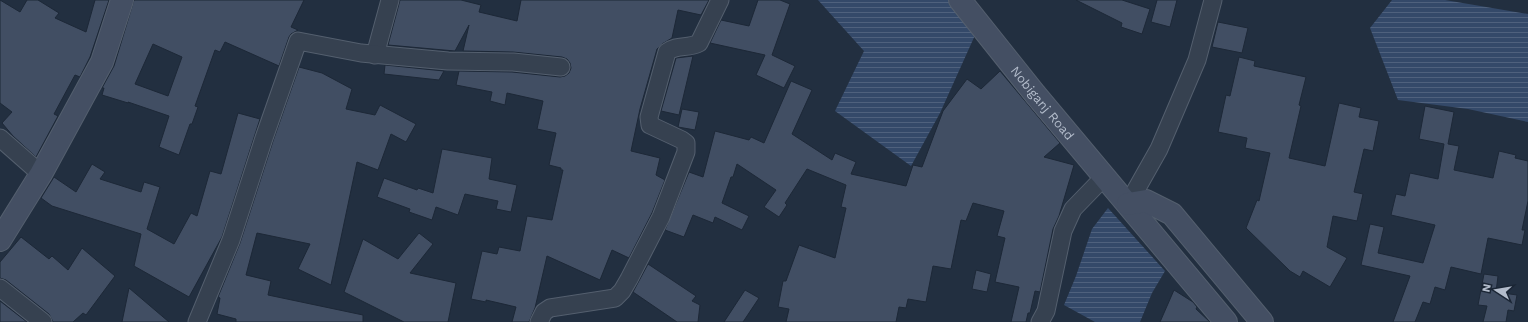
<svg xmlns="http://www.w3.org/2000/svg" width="1528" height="322" viewBox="0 0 1528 322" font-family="'Work Sans',sans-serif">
  <defs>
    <pattern id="water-rules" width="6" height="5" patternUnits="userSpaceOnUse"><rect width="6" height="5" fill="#344969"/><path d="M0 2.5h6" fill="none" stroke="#4f617d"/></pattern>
  </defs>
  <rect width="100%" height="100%" fill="#222f40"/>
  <g fill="url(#water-rules)">
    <polygon points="818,0 948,0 976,33 940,113 911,166 835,111 864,51"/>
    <polygon points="1392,0 1445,0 1528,14 1528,122 1468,109 1398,100 1370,28"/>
    <polygon points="1108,208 1165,271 1152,293 1140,322 1095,322 1064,305 1076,276 1092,229"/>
  </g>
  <g fill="#414e63" stroke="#1d2837" fill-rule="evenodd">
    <polygon points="0,0 20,12 27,0 38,0 59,13 55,18 86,32 95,0 109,0 90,57 80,77 75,75 54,114 58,116 36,157 13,136 2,123 12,112 0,103"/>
    <path d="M 134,0 L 304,0 L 291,27 L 298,30 L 291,34 L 289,37 L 279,66 L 225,42 L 220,52 L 215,50 L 195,106 L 198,107 L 192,124 L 190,124 L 179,155 L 159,147 L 169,116 L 128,102 L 128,103 L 102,95 L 104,88 L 102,88 L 114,66 ZM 153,44 L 182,57 L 168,96 L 135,84 Z"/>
    <polygon points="400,0 461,0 481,5 479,12 517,21 521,0 709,0 701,15 678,10 672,38 662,44 657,49 640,109 631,151 660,158 656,175 665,180 652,213 629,258 612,250 600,280 547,256 535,308 529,322 512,322 516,307 486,300 486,302 471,299 482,251 497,254 499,247 520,251 527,216 552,220 563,170 561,170 561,168 549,165 556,133 537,129 543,101 507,93 505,105 490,101 492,92 456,85 459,71 512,72 560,77 565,76 569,73 571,68 570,63 567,59 562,57 513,52 463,51 469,25 455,51 388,45"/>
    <polygon points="758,0 780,0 790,4 772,55 795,66 784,88 756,75 765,55 710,43 721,20 749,26"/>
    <polygon points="1076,0 1122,0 1150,9 1142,34 1121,27 1122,23"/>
    <polygon points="1157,0 1177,0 1170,27 1151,22"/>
    <polygon points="1218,22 1248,28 1242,53 1212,47"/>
    <polygon points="693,56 679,115 661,111 676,58"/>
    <polygon points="1239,57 1255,61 1254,66 1306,77 1299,105 1301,106 1289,158 1325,166 1339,103 1361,108 1359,117 1379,121 1373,151 1364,149 1354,192 1363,194 1357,221 1333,216 1327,247 1347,258 1330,287 1303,271 1300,277 1290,271 1246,228 1257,200 1259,201 1270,153 1245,148 1247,138 1218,132 1226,95 1230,96"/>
    <polygon points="385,65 444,71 439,80 384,74"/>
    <polygon points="299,67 322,73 352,89 346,109 375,115 380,105 416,124 406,142 391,134 378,170 357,162 331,285 298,269 310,244 257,233 246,275 271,281 268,295 363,315 363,322 236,322 236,319 217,314 220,298 218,297 240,243 273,141"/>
    <polygon points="1000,71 1060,143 1044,157 1074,165 1059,216 1053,229 1040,292 1035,291 1030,313 1028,313 1026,322 1011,322 1019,287 995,282 1005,238 997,236 1004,211 973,203 966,221 961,220 951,269 933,266 926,302 908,299 906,308 899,307 896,322 786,322 789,309 778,307 783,281 786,281 799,245 835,258 846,208 841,207 846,185 807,169 785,203 787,205 779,217 764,207 776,190 737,164 733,177 731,177 722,203 749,216 742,230 715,217 713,223 693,215 684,237 665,230 689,172 703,177 715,131 749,140 751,137 764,143 791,81 812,90 792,134 832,160 835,153 856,162 851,174 906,186 913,165 922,167 943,111 967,79 981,89"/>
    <polygon points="1425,106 1454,112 1448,144 1459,146 1454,170 1493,178 1499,151 1516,155 1515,158 1528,161 1528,201 1522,230 1525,230 1522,245 1488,238 1481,274 1451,267 1445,290 1435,287 1430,304 1423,302 1415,322 1393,322 1410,276 1361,265 1370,224 1384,227 1378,253 1423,263 1435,225 1391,215 1396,194 1405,196 1410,173 1438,179 1444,144 1419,139"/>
    <polygon points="682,109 699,112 695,130 678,127"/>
    <polygon points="238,113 260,119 222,237 189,297 134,266 141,234 52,206 41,198 54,177 76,192 92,164 105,172 100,179 141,192 144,182 160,187 147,229 174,244 191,213 197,216 210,171 221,174"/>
    <polygon points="442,149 492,158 489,179 517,185 511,212 496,209 498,201 465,194 458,215 436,207 432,220 409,212 410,209 377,197 384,178 417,190 418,188 433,193"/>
    <polygon points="419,233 433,244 410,273 456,283 448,322 404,322 344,292 363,239 398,259"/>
    <polygon points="21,237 49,259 52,256 68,270 82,248 115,276 86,315 83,313 73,322 53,322 49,314 6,280 0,278 0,262"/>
    <polygon points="648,264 696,296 692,301 700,305 698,322 677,322 633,292"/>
    <polygon points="976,270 991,274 987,292 972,289"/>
    <polygon points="1484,274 1498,276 1496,292 1517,295 1514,311 1508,310 1506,322 1483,322 1487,306 1478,305"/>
    <polygon points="129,288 169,322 122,322"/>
    <polygon points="745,290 759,298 743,322 724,322"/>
    <polygon points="1174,290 1193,302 1197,307 1196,309 1210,322 1160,322"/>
    <polygon points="0,301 27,322 0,322"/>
  </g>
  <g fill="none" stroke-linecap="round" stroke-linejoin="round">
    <defs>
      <g id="minor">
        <polyline points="375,55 390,0"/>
        <polyline points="0,138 41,174"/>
        <polyline points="1128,204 1159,149 1197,60 1213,0"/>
        <polyline points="0,288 43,322"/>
        <polyline points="197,322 231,240 264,138 298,41 361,53 448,61 513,62 561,67"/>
        <path d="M 539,322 L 544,312 L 550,308 L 615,298 L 622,291 L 629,279 L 661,217 L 686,152 L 686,143 L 682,140 L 650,125 L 649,117 L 667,52 C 677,44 688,49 699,43 L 720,0"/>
        <polyline points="1040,322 1046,311 1063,231 1073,209 1105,176"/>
      </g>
      <g id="secondary">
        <path id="s1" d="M 960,0 L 1035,94 L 1226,322"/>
        <polyline points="1128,204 1146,201 1172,214 1262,322"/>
        <polyline points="0,240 41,174 102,62 122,0"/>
      </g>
    </defs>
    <use href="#minor" stroke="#545f6e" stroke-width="19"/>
    <use href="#secondary" stroke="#545f6e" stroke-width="24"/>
    <use href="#minor" stroke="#364150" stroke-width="17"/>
    <use href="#secondary" stroke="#444f63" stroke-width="22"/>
  </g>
  <g text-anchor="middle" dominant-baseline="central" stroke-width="4" stroke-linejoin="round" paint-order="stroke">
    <g font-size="13" fill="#b3bccb" stroke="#1b2635">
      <text stroke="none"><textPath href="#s1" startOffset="132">Nobiganj Road</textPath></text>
    </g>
  </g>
  <g transform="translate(1496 290) rotate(282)" stroke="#1b2635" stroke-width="3" paint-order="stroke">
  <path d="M0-3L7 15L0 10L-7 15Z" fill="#b3bccb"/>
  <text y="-6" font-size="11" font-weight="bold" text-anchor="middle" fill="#b3bccb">N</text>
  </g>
</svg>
